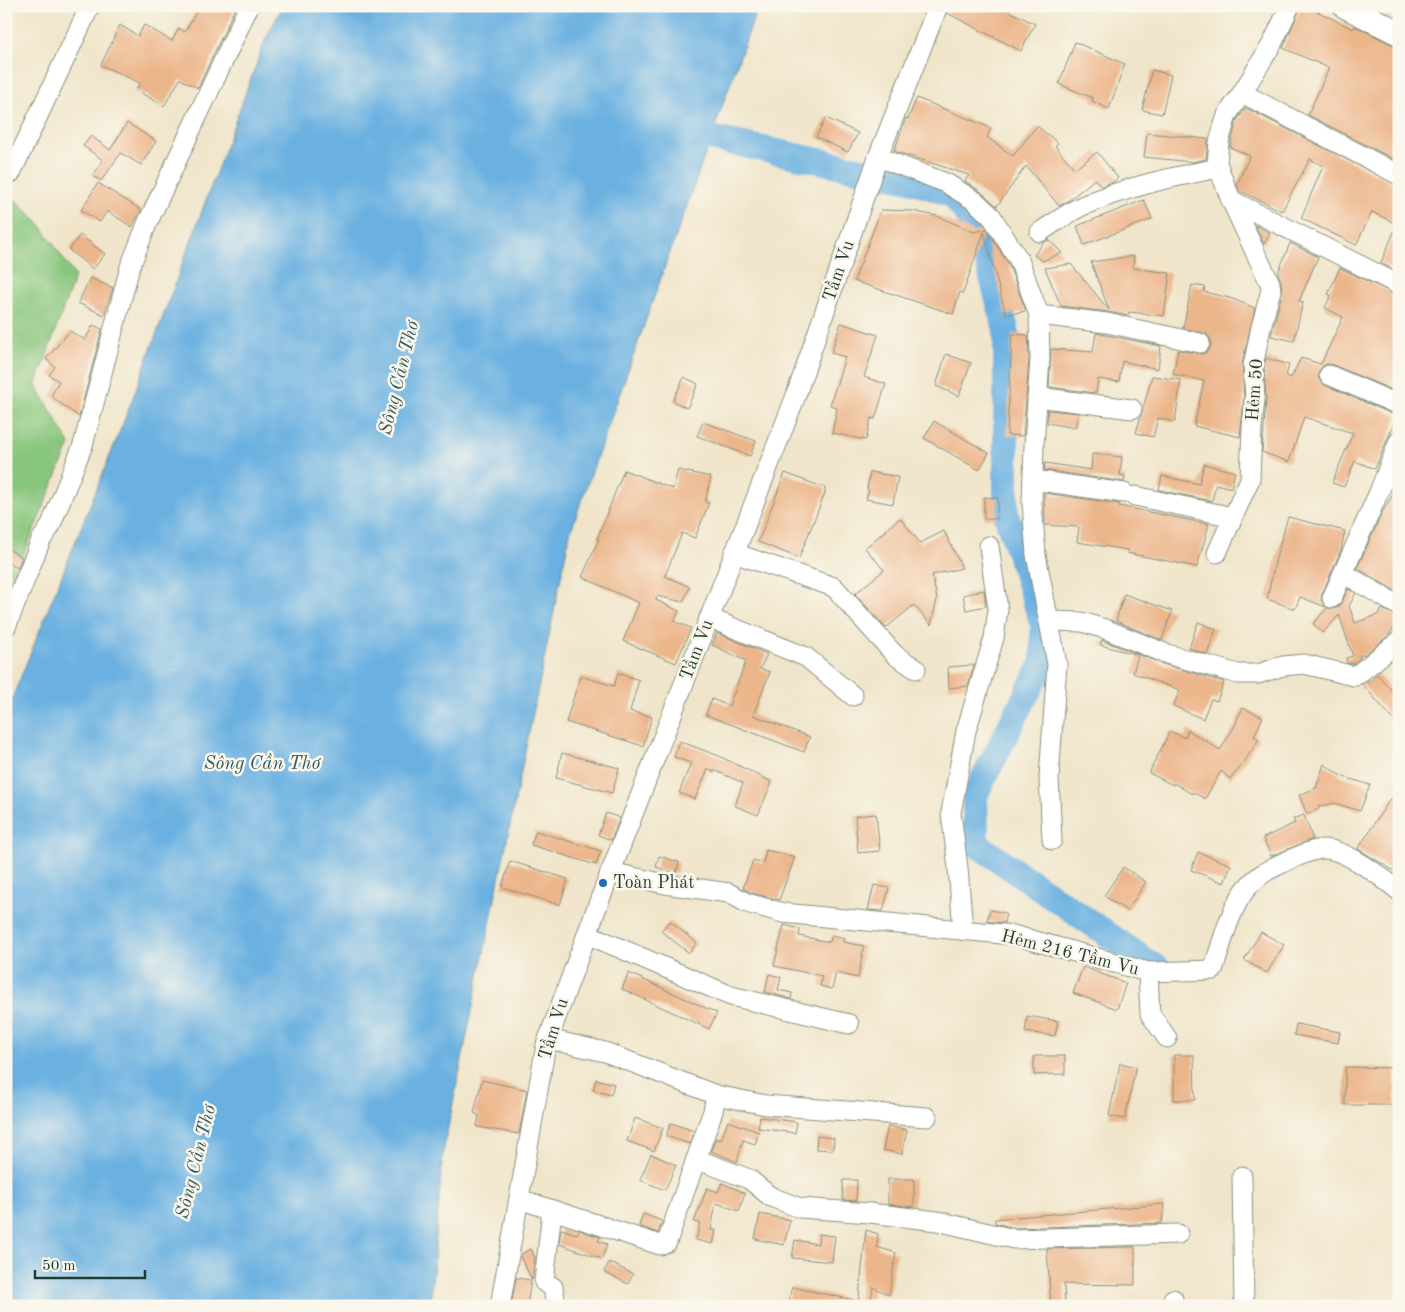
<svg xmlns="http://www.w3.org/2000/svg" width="1405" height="1312" viewBox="0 0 1405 1312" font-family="'Old Standard TT',serif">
  <rect width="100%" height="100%" fill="#fbf7ec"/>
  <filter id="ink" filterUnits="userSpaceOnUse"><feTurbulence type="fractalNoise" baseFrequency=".02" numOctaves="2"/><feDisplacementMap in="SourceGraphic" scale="10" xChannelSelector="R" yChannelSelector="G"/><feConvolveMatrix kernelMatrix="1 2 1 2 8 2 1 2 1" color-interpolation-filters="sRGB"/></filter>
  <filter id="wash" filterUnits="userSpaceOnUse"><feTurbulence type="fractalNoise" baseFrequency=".0096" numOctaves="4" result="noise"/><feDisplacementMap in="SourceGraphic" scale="20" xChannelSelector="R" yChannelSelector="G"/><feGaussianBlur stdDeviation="1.12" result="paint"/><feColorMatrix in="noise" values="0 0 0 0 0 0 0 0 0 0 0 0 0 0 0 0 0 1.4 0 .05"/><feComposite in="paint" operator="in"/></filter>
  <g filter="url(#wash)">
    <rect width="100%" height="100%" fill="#f0e5ca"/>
    <polygon fill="#89c67d" stroke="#548258" points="6,191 39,223 75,276 36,385 70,444 6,596"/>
    <polygon fill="#6ab1e1" stroke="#44778a" points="283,6 758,6 570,533 443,1152 430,1306 6,1306 6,714 128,411 266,38"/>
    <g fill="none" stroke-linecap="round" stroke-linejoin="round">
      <polyline stroke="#6ab1e1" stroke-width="26" points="711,138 914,181 953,195 980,232 1006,330 1006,514 1043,624 1043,662 975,795 976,844 1158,969"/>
    </g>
    <g id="blocks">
      <g fill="#ecb68b">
        <polygon points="199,6 236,6 198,88 180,79 164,106 136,90 140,83 101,65 120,25 138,36 144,25 172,41 179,28 185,32"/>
        <polygon points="949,6 999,6 1035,24 1021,51 947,13"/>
        <polygon points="1301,6 1307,6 1353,29 1355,26 1393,45 1399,47 1399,162 1308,115 1329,68 1283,48"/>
        <polygon points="1075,42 1125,64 1109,109 1092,101 1093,98 1059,84"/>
        <polygon points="1152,70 1171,75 1162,114 1142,110"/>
        <polygon points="917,98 991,128 987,137 1013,156 1037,126 1058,143 1055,146 1075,169 1097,152 1118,178 1113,182 1101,186 1095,179 1069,200 1059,206 1026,166 997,206 981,192 965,181 969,175 894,151 906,118 908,119"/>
        <polygon points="1246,108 1399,186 1399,264 1396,271 1381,263 1397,224 1372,212 1356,245 1301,218 1323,166 1310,159 1282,211 1240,191 1237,184 1250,156 1230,147 1237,120"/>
        <polygon points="826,118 858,133 848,152 816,137"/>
        <polygon points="127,123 156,141 141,165 121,153 101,181 93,176 103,160 83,146 91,136 110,150"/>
        <polygon points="1147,133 1208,139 1206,159 1192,162 1144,157"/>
        <polygon points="98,183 141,210 132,227 107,211 100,222 81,210"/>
        <polygon points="1144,200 1152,219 1084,245 1077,226"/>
        <polygon points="881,210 912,211 937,216 974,232 986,229 1009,265 1026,311 1006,315 984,232 963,293 960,292 953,314 854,281"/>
        <polygon points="1255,225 1270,233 1264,244"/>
        <polygon points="80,235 105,254 93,269 69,250"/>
        <polygon points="1049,240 1062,253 1042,261 1034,255 1044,242"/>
        <polygon points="1290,243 1318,257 1299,301 1303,302 1294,341 1271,336 1282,293 1281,281 1278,273"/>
        <polygon points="1134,256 1133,268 1170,273 1164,316 1129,312 1128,316 1108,312 1061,306 1045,268 1071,264 1109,310 1091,262"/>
        <polygon points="1340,268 1399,296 1399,393 1333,365 1327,364 1323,366 1319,371 1318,377 1320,381 1325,385 1397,416 1375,469 1355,461 1344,487 1332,483 1353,433 1304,417 1289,462 1262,452 1266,400 1264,367 1266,358 1289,365 1286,376 1291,378 1301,358 1321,364 1343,317 1325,308 1331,295 1328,294"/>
        <polygon points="90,278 113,288 104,315 78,303"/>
        <polygon points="1192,285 1205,287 1204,292 1230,298 1255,308 1242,364 1244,399 1240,437 1194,426 1204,381 1173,374 1178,350 1203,354 1208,351 1211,346 1211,340 1207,334 1183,328"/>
        <polygon points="841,323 878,335 864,377 886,384 875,419 871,418 866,440 832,433 837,408 830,405 845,357 831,353"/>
        <polygon points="93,325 102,329 79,417 51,396 59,381 49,375 55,367 46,359 70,331 85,340"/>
        <polygon points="1096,333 1161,346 1158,369 1122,361 1119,382 1098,379 1096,393 1049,387 1051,349 1093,352"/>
        <polygon points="1012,334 1028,335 1029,359 1023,436 1007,435"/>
        <polygon points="946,354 971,363 959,396 936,386"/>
        <polygon points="1152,376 1181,380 1175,422 1158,418 1153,437 1136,433"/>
        <polygon points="684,377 698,384 687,408 673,401"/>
        <polygon points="1048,410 1078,413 1075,428 1047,423"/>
        <polygon points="934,421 989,453 979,470 924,438"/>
        <polygon points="703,422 756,441 750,456 697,436"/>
        <polygon points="1092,454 1122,457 1120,475 1125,476 1124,482 1044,470 1045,463 1091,470"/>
        <polygon points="1204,464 1235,472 1231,488 1216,484 1212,501 1159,490 1162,476 1199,484"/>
        <polygon points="624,470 673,489 678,470 711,477 705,502 709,503 695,538 682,533 665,576 690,587 683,602 657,596 656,600 679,611 674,621 691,628 676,663 623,641 639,603 582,577 599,539 597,539"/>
        <polygon points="870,472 898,477 893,504 866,499 869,490 867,489"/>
        <polygon points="785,473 825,488 825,493 799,558 758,542"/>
        <polygon points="1399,484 1399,593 1357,568 1383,511"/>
        <polygon points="1044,493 1120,504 1119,506 1209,524 1197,567 1127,553 1128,550 1077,542 1079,527 1045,525"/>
        <polygon points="984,497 998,498 997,519 984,519"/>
        <polygon points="1288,517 1345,531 1341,550 1322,594 1321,600 1326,607 1300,597 1295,609 1267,599 1276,558"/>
        <polygon points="900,518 920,543 944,531 962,568 932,575 937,599 931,625 914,605 886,628 855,594 884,570 865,548"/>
        <polygon points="6,548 22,557 18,568 6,562"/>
        <polygon points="1348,589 1356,593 1349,606 1355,623 1377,615 1382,609 1399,617 1399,621 1387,637 1365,654 1359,656 1360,658 1352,664 1347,663 1346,658 1353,656 1339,615 1323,633 1313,624 1327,608 1334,609 1339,607"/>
        <polygon points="984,590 986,606 966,610 963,595"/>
        <polygon points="1124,594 1172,611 1162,640 1116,621"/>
        <polygon points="1198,622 1216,629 1207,654 1189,648"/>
        <polygon points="717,633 767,654 760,669 770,672 753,715 810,737 804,752 706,715 712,699 729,706 746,661 712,645"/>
        <polygon points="1102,640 1163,664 1224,682 1217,701 1211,699 1203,719 1173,706 1180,690 1133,673 1138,655 1100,645"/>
        <polygon points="974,665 968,686 949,688 948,667"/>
        <polygon points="618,673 639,680 630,711 652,717 643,746 566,722 580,676 614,686"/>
        <polygon points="1377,674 1399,699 1399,726 1362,684 1367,681 1368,683"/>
        <polygon points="1243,708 1263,717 1254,736 1259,739 1243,764 1230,779 1221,771 1205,799 1193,792 1192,794 1174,783 1173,785 1149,773 1170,731 1185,738 1188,730 1220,750 1237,722 1236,721"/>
        <polygon points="679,741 719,756 772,782 758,815 735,806 743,783 714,770 714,772 708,769 695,799 679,793 691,763 674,757"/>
        <polygon points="562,753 619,768 612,793 556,778"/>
        <polygon points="1324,764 1341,776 1370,785 1360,811 1335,803 1318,807 1319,809 1307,814 1299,795 1316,788"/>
        <polygon points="1399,793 1399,874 1358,849 1390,799 1392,800"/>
        <polygon points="606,813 620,818 611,840 598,835"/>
        <polygon points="876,814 880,851 858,853 855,816"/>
        <polygon points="1304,815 1313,839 1271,856 1263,838 1295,823 1293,819"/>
        <polygon points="536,831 601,851 596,865 531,845"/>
        <polygon points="766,850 795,857 779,900 751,893 743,888 753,860 763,863"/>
        <polygon points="1198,852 1231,865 1224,883 1191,870"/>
        <polygon points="659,856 679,862 676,873 656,867"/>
        <polygon points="510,861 568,879 560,905 502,887"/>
        <polygon points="1123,867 1146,882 1127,911 1104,896"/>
        <polygon points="874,885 889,888 883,911 868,910"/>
        <polygon points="990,910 1006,913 1004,923 987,921"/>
        <polygon points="670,921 697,943 689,953 661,931"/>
        <polygon points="784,925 800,929 799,936 830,942 832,935 844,938 843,942 864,946 858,978 836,973 832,989 820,986 822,976 774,966"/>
        <polygon points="1261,932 1284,945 1267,973 1244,960"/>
        <polygon points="1083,967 1126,983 1117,1009 1073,993"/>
        <polygon points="629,973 717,1013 709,1029 622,989"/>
        <polygon points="769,974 781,977 778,990 792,993 791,999 765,992"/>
        <polygon points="1027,1016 1058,1021 1055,1036 1025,1032"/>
        <polygon points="1296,1024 1340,1032 1338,1043 1294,1035"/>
        <polygon points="1174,1055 1194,1055 1195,1100 1174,1100"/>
        <polygon points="1034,1056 1065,1056 1065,1074 1034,1075"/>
        <polygon points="1120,1063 1136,1067 1125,1119 1109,1116"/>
        <polygon points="1345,1067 1395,1068 1395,1105 1345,1105"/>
        <polygon points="596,1079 614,1084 611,1095 593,1090"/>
        <polygon points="482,1080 527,1090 519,1134 477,1127 479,1115 474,1113"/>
        <polygon points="760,1117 797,1122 795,1133 758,1128"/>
        <polygon points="635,1118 663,1128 654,1151 627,1141"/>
        <polygon points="728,1121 759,1132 755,1144 743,1140 737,1162 711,1151 716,1138 721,1140"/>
        <polygon points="671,1123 694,1131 690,1144 666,1136"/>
        <polygon points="888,1126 907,1130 902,1154 883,1150"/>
        <polygon points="817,1136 834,1138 833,1150 816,1149"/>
        <polygon points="651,1154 676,1165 665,1190 640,1180"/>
        <polygon points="888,1179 914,1179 914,1207 888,1204"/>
        <polygon points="843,1180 857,1180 856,1201 843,1200"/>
        <polygon points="722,1183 745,1193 739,1211 716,1203 711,1230 716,1231 713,1244 696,1240 700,1223 694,1222 707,1188 718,1192"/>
        <polygon points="1164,1204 1162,1223 1015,1228 995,1223 995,1219"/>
        <polygon points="643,1214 662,1221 658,1233 639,1226"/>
        <polygon points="760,1214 790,1220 784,1245 755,1239"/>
        <polygon points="561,1229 577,1234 579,1230 600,1237 598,1241 607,1244 602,1259 559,1244"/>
        <polygon points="866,1230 878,1234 877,1247 896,1253 889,1295 873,1287 870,1306 858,1306"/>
        <polygon points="819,1234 835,1236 832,1262 792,1258 795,1240 818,1244"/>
        <polygon points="1135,1247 1135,1285 1064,1284 1065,1306 1051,1306 1047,1249"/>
        <polygon points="531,1249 535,1258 532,1280 520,1256 521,1254"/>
        <polygon points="609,1262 633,1274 628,1284 604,1272"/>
        <polygon points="516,1278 531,1280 527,1306 511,1306"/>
        <polygon points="792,1287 854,1300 853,1306 814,1306 789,1300"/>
      </g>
    </g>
  </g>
  <g filter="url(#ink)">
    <use href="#blocks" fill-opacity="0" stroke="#88917f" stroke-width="1"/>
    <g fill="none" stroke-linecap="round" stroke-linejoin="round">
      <defs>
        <g id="minor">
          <polyline points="1242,93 1272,44 1290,6"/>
          <polyline points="878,157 946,183 975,201 992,217 1019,260 1039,315 1040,359 1034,445 1032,503 1036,555 1057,664 1049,778 1052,840"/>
          <polyline points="6,171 11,173 90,6"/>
          <polyline points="1231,200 1399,285"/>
          <path d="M 1040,232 C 1054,223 1068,213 1082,206 C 1126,187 1172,177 1219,168"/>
          <polyline points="1039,315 1107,323 1200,343"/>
          <polyline points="1329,375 1399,405"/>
          <polyline points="1037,397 1132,409"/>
          <polyline points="1033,480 1124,493"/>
          <polyline points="1135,496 1233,517"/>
          <polyline points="734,553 834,587 895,655 916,669"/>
          <polyline points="1217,553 1250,479 1252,427 1255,399 1253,366 1261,327 1271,290 1270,283 1256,254 1231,200 1217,164 1219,142 1227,115 1242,93 1399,175"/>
          <polyline points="1343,573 1399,606"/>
          <polyline points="1332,598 1379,492 1399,441"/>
          <polyline points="709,618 806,657 853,696"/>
          <polyline points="1050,621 1082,622 1105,629 1167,654 1238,674 1258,674 1283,666 1304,664 1354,676 1362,671 1399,641"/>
          <polyline points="6,627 41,540 50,527 83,445 130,267 147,224 249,6"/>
          <path d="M 610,872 L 665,884 L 729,893 L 747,903 L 783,913 L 1013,935 L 1148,972 L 1213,970 C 1222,944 1229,911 1246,889 C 1258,874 1270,869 1287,861 C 1296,857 1313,849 1323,849 C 1344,848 1383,878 1399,891"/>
          <polyline points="963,930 958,868 951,813 966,731 994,638 998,609 989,546"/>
          <polyline points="587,934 731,996 849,1024"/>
          <polyline points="1148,972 1150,1014 1167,1038"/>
          <polyline points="716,1095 766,1105 927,1117"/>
          <polyline points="696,1159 749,1179 771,1197 800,1208 870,1213 937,1221 1014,1239 1178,1234"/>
          <polyline points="1242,1176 1244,1306"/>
          <polyline points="519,1199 660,1245 667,1242 713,1111 716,1095 605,1052 548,1039"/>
          <polyline points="552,1210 544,1282 553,1287 556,1306"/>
          <polyline points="1173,1299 1174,1306"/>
          <polyline points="500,1306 546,1045 597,907 795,398 878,157 938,6"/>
        </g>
        <polyline id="major" points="1345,6 1399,33"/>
      </defs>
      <use href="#minor" stroke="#88917f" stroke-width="21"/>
      <use href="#major" stroke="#88917f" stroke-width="26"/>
      <use href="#minor" stroke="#fff" stroke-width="19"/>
      <use href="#major" stroke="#fff" stroke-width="24"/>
    </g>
  </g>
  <circle fill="#1f6fb2" stroke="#fbf7ec" stroke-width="2" cx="603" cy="883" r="5"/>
  <g text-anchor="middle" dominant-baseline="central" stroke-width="5" stroke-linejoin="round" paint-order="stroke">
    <g font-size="18" fill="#1f3d34" stroke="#fbf7ec">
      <text transform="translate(839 271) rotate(-71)">Tầm Vu</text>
      <text transform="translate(1255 390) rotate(-86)">Hẻm 50</text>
      <text transform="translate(697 650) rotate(-69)">Tầm Vu</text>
      <text transform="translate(1070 953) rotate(14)">Hẻm 216 Tầm Vu</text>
      <text transform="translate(554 1029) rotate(-73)">Tầm Vu</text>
    </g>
    <g font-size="18" fill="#1f3d34" stroke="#fbf7ec" text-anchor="start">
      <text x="613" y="883">Toàn Phát</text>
    </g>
    <g font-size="19" font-style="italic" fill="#325a5f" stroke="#fbf7ec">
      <text transform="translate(400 378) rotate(-76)">Sông Cần Thơ</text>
      <text x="262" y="764">Sông Cần Thơ</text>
      <text transform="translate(197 1162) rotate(-76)">Sông Cần Thơ</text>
    </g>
  </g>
  <rect width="1405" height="1312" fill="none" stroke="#fbf7ec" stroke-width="25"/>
  <path d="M35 1270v8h110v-8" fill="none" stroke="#1f3d34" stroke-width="2.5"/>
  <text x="42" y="1270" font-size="15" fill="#1f3d34" stroke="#fbf7ec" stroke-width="4" paint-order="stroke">50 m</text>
</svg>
